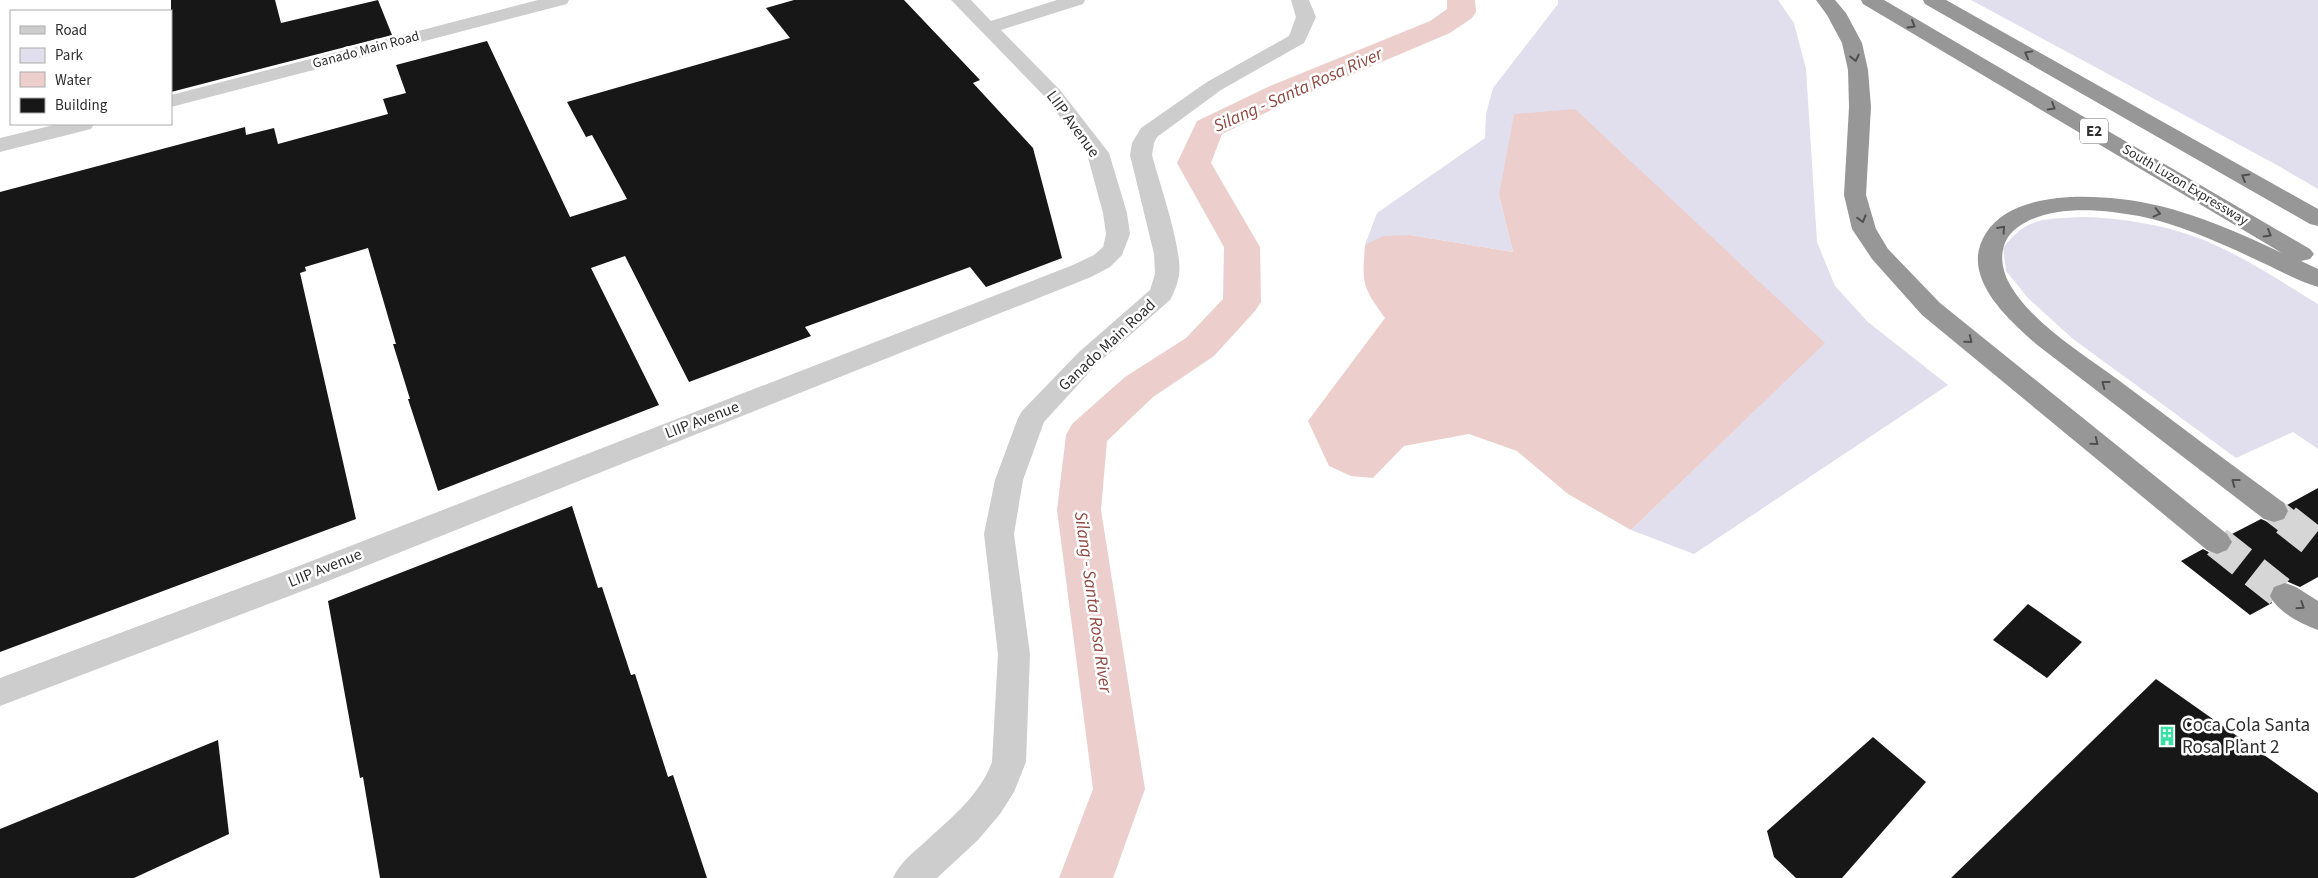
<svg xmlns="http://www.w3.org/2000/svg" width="2318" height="878" viewBox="0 0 2318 878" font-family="'Source Sans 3',sans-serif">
  <rect width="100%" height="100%" fill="#fff"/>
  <g fill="#e1dfed">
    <polygon points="1558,0 1778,0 1794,23 1806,69 1817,242 1835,286 1868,322 1948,385 1694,554 1631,530 1824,343 1499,195 1513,252 1410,235 1365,245 1377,213 1485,138 1486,114 1493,88 1558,4"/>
    <polygon points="1971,0 2318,0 2318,189 2275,164"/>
    <path d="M 2084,217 C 2120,218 2159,224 2193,236 C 2238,252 2278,280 2318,304 L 2318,449 L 2293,432 L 2236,458 L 2073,339 L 2028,298 L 2006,271 L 2003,248 C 2027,216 2046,219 2084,217 Z"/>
  </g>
  <path fill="#eccfcc" d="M 1575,109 L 1825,343 L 1631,530 L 1568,494 L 1517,451 L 1469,434 L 1404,446 L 1373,478 L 1351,476 L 1329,466 L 1308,421 L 1385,318 C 1362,286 1362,284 1365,245 L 1383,236 L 1410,235 L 1513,252 L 1499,195 L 1514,114 Z"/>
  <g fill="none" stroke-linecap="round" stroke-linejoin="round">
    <polygon fill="#eccfcc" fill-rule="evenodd" points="1447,0 1475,0 1476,12 1472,18 1450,33 1292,100 1222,134 1211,163 1260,247 1261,302 1255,311 1214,356 1153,397 1107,441 1101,510 1145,789 1113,878 1059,878 1093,789 1057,510 1066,435 1072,424 1125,377 1186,338 1223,299 1224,247 1177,163 1197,121 1270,86 1430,21 1447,9"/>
  </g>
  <g fill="#171717">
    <polygon points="171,0 275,0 281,23 378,0 392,35 171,92"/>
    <polygon points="794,0 904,0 980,80 973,83 1033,148 1062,258 986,287 970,267 805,327 811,336 689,382 625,256 591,268 659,405 438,491 408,399 410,399 393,344 396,344 368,248 305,267 306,271 300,273 356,519 0,652 0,192 245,127 246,135 274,128 278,144 388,114 383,99 406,93 396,65 487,41 570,217 627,199 592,135 586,137 567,102 790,38 766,8"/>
    <polygon points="2318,488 2318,577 2300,587 2286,581 2273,585 2268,595 2272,603 2250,615 2181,561 2203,549 2216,556 2228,552 2234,543 2230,535 2261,519 2273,524 2285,521 2290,512 2287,505"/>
    <polygon points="572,506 598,588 602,587 631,675 635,674 668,777 673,775 707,878 380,878 363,777 360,778 328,601"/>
    <polygon points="2028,604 2082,642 2047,678 1993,640"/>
    <polygon points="2156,679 2318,793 2318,878 1951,878"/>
    <polygon points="1873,737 1926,782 1842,878 1796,878 1774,857 1767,831"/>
    <polygon points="218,740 229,834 134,878 0,878 0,829"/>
  </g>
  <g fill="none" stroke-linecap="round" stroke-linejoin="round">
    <polyline stroke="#d6d6d6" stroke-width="26" stroke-dasharray="26 13" stroke-linecap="butt" points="2274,511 2287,521"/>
    <g stroke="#d6d6d6" stroke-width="32" stroke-dasharray="32 16" stroke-linecap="butt">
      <polyline points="2286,520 2318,545"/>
      <polyline points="2217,542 2285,596"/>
    </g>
    <g fill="#cdcdcd" fill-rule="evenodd">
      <polygon points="538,0 569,0 567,4 171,107 171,95"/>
      <polygon points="951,0 971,0 991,21 1057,0 1085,0 1083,4 1001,30 1060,90 1109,153 1127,213 1130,234 1122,255 1110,267 1091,277 313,587 0,706 0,678 291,569 1073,265 1094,255 1103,247 1106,234 1103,213 1087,154 1046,98"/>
      <path d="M 1291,0 L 1309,0 L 1316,17 L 1304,43 L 1221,90 L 1157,137 L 1154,143 L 1152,155 C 1159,182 1183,250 1179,275 C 1178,283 1174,293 1170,300 L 1097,364 L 1044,422 L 1023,480 L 1014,534 L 1030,654 L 1026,762 L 1014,792 L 1000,814 L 978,840 L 937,878 L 893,878 C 900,862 913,853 926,841 C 951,818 980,795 992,762 L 998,654 L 984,534 L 995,480 L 1018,418 L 1022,411 L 1079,352 L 1150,290 L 1155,274 L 1154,254 L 1130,155 L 1132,143 L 1141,128 L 1207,82 L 1289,36 L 1296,17 Z"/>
      <polygon points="58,124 94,124 91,129 0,152 0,138"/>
    </g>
    <g fill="#979797" fill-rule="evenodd">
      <polygon points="1816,0 1835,0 1846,13 1862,43 1868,70 1871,107 1866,195 1876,229 1888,249 1940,303 2227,534 2232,542 2227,550 2217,554 2207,550 1922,315 1872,259 1852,229 1844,195 1849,107 1848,70 1842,43 1827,15"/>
      <path d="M 1861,0 L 1884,0 L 2310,249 L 2314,254 L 2310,259 L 2301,261 L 2318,269 L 2318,287 C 2299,282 2281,271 2263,263 C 2223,244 2182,225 2139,216 C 2102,209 2050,204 2018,227 C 1997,242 1999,268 2012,288 C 2034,324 2083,354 2117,379 C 2173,421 2228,462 2284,503 L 2288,511 L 2284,519 L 2274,522 L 2264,519 L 2036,344 C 2014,324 1986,300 1979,270 C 1976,256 1979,244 1986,233 C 2011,194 2079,194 2120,199 C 2177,205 2231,229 2282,253 L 1863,4 Z"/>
      <polygon points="1923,0 1946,0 2318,209 2318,226 2310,224 1925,4"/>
      <path d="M 2285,583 L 2296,587 L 2318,601 L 2318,630 C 2301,624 2278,612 2270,596 L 2274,587 Z"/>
    </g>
  </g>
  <defs><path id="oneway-chevron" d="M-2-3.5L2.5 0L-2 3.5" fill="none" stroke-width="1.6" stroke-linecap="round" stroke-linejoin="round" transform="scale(1.25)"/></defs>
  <g stroke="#4f4f4f">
    <use href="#oneway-chevron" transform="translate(1912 25) rotate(30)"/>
    <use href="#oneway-chevron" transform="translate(2028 54) rotate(-151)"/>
    <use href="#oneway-chevron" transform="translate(1855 58) rotate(77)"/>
    <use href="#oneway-chevron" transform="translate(2052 107) rotate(31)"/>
    <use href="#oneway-chevron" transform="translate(2245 177) rotate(-150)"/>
    <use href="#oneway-chevron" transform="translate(2157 213) rotate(13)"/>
    <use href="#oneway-chevron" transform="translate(1862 219) rotate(74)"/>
    <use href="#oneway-chevron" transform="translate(2002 229) rotate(-48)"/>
    <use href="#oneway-chevron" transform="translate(2268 234) rotate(31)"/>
    <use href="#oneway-chevron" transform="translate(1969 340) rotate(39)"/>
    <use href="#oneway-chevron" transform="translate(2105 384) rotate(-143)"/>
    <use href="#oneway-chevron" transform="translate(2095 442) rotate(39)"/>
    <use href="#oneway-chevron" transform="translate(2235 482) rotate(-143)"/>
    <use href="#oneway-chevron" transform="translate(2301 606) rotate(33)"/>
  </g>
  <defs>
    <symbol id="building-bare" viewBox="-9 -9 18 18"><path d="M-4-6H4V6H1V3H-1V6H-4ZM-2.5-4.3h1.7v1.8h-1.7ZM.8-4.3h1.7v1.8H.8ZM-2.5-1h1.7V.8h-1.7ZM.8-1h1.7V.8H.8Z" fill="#39e1a5" stroke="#fff" stroke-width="2.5" paint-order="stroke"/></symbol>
  </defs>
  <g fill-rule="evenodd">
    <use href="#building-bare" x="2153" y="722" width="28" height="28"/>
  </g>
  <g text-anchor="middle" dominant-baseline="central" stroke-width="5" stroke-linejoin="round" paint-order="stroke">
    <g font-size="14" fill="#303030" stroke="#fff">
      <text transform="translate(366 50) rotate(-15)">Ganado Main Road</text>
      <text transform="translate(2185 185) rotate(31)">South Luzon Expressway</text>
    </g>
    <rect fill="#fff" stroke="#6e6e6e" stroke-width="1" x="2080" y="118.5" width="28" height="25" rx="4"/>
    <g font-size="15" font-weight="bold" fill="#303030">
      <text x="2094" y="131">E2</text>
    </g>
    <g font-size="16" fill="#303030" stroke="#fff">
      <text transform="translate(1073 124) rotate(54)">LIIP Avenue</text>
      <text transform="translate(1107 345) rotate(-43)">Ganado Main Road</text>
      <text transform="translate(702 420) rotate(-21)">LIIP Avenue</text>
      <text transform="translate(325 568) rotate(-22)">LIIP Avenue</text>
    </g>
    <g font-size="18" font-style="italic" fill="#914840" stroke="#fff">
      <text transform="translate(1298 90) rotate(-24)">Silang - Santa Rosa River</text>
      <text transform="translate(1093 602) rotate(82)">Silang - Santa Rosa River</text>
    </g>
    <g font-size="19" fill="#303030" stroke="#fff" text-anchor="start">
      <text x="2182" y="725">Coca Cola Santa<tspan x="2182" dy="22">Rosa Plant 2</tspan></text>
    </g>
  </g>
  <rect x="10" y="10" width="162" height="115" fill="#ffffff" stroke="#acacac"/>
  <rect x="20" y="26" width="25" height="8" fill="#cdcdcd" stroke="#acacac"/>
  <text x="55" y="35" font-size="15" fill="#303030">Road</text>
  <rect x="20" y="48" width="25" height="15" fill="#e1dfed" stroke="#acacac"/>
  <text x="55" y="60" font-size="15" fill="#303030">Park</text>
  <rect x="20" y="72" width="25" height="15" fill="#eccfcc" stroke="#acacac"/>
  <text x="55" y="85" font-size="15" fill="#303030">Water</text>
  <rect x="20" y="98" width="25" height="15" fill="#171717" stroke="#acacac"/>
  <text x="55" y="110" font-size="15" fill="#303030">Building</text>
</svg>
